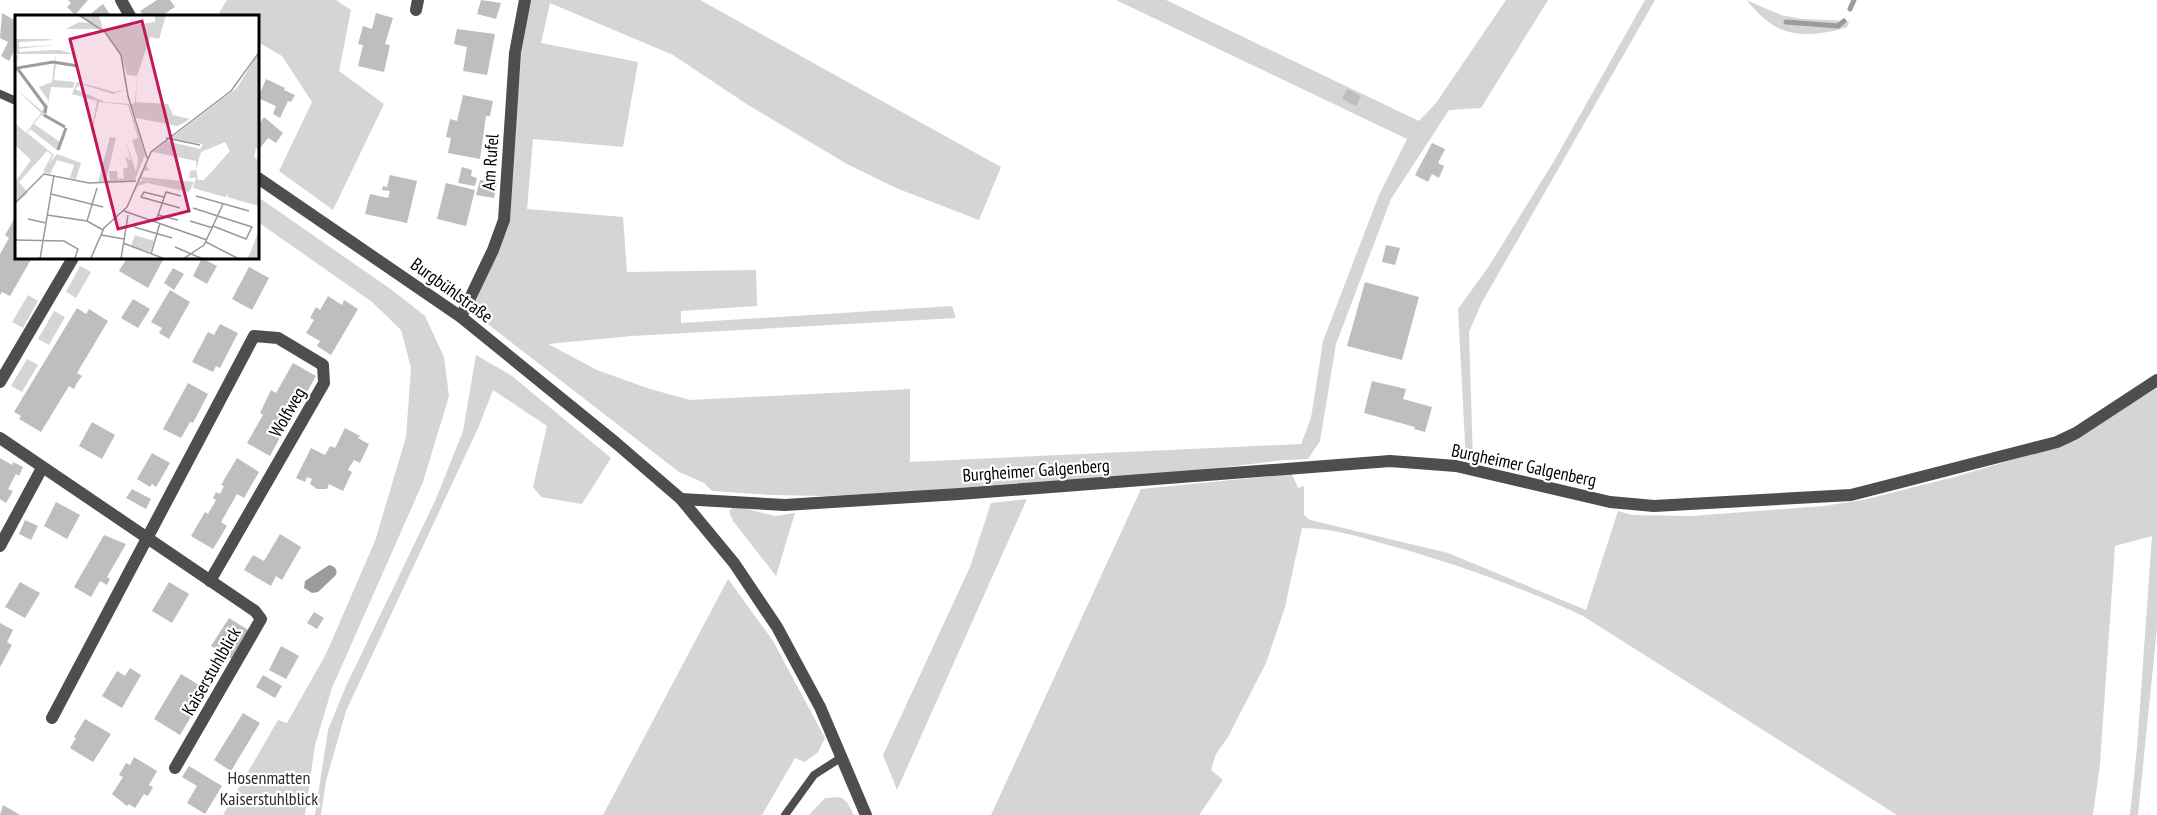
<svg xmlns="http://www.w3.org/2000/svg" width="2157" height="815" viewBox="0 0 2157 815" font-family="'PT Sans Narrow',sans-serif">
  <rect width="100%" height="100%" fill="#fff"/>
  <g fill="#d5d5d5">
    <polygon points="227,0 336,0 351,10 339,71 384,104 333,210 279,171 312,102 282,56 258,42 258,16 217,16"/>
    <polygon points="530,0 700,0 1001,167 979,220 896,188 847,164 748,105 673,55 550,3 541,43 638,62 623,147 533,139 527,209 623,217 627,272 756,270 757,306 681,311 681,323 952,306 956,318 632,336 548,344 597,370 650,389 690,400 910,389 910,462 1301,444 1311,418 1323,341 1379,195 1407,139 1116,0 1166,0 1419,121 1436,103 1506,0 1548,0 1481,108 1449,110 1391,199 1336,344 1320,441 1308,459 1284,460 1144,477 1047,481 909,492 825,496 771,495 712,491 704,483 679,472 471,311 508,227 521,57"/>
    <polygon points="1645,0 1655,0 1481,304 1469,332 1473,462 1466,462 1458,309 1489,266 1554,161"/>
    <path d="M 1746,0 L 1781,15 L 1802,19 L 1849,21 L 1847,27 C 1824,35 1791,39 1770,23 C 1761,17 1754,8 1746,0 Z"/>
    <polygon points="258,197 392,290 425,316 444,357 449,396 423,482 332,688 315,745 305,815 223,815 278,720 287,723 326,654 375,541 406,437 411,368 401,330 372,302 258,222"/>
    <polygon points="80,266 91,272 76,298 66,292"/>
    <polygon points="28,295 38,301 23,328 12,322"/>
    <polygon points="54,311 65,317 49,345 38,339"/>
    <polygon points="476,355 512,376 611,458 582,504 541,497 533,487 547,426 493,390 479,426 346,711 326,781 321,815 315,815 328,730 346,686 436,499 463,431"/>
    <polygon points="27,359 38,365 22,392 11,386"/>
    <path d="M 2157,388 L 2157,628 L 2138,815 L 2130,815 L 2137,748 L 2152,536 L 2115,546 L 2100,764 L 2093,815 L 1897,815 L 1583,616 C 1520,587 1455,563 1388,545 C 1360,537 1332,528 1302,528 L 1285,607 L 1266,663 L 1228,737 L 1216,754 L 1211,770 L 1223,780 L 1199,815 L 991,815 L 1141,489 L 1292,474 L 1298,488 L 1304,486 L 1304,515 L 1310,520 L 1448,553 L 1586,610 L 1618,511 L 1632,515 L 1691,516 L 1823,506 L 1863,500 L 1954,477 L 2060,446 L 2098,425 Z"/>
    <polygon points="1027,499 897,790 883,755 970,567 991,503"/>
    <polygon points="735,506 775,516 795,513 776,576 733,521 729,511"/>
    <polygon points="728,579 773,641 825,738 818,752 805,762 795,758 762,815 603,815"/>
    <polygon points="840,797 847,802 854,815 809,815 825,798"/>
  </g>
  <path fill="#9c9c9c" d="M 329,565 C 334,566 338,569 336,575 L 318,592 L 312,593 L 304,588 L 305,581 Z"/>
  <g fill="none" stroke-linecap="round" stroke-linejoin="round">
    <g stroke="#9c9c9c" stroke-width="5">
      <polyline points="1850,9 1854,0"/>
      <polyline points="1786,22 1838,26 1844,21"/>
    </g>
  </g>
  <g fill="#bebebe">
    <polygon points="68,0 88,0 75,15 67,7 71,3"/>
    <polygon points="157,0 170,0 175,7 161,16 144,16 140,11"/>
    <polygon points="481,0 501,3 496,19 477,14"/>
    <polygon points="103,4 111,16 88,16"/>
    <polygon points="2,13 16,21 16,47 9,61 1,56 8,42 0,38"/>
    <polygon points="376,13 393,18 385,44 390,45 384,72 358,66 363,45 358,44 363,26 372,29"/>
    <polygon points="457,29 495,34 487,75 463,71 467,47 454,44"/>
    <polygon points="266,79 285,88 284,90 295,95 291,102 288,101 280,118 273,114 276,106 258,98"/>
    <polygon points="1347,89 1361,96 1356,106 1342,99"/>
    <polygon points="463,95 493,101 490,116 486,116 480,159 448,153 451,138 446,137 450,119 457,121"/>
    <polygon points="264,117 283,133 276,143 268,138 258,151 258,126"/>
    <polygon points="1432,143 1445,149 1438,163 1444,166 1439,178 1432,174 1428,182 1415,175"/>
    <polygon points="462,167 472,170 471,176 477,178 475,186 458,183"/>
    <polygon points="390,175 417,181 407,223 365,214 370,194 388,198 390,191 382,190 383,186 387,187"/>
    <polygon points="480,180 497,183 494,198 476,195"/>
    <polygon points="446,183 475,190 466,226 437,219"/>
    <polygon points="13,221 16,223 16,258 32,258 10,296 2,292 0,295 0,254 9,238 5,235"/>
    <polygon points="1386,245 1400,248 1395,265 1382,262"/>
    <polygon points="127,258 164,258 148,288 119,271"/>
    <polygon points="202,258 217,266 207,284 193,276"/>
    <polygon points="249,267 269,278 252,310 232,299"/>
    <polygon points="173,268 184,274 174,290 164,283"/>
    <polygon points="1365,282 1419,297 1402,360 1347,346"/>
    <polygon points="170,290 190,302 169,339 159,333 162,328 151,322"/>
    <polygon points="328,296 342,305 344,300 358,309 331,355 317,346 320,341 306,333 314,320 310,318 316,307 320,310"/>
    <polygon points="133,299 150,309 138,328 121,318"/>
    <polygon points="77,308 86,314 89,309 108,321 77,373 82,376 77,383 74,389 69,386 41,432 19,419 21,416 14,412"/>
    <polygon points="220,324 238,333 220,368 216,366 213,372 192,362 208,332 214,335"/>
    <polygon points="293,363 316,376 299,406 290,401 285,411 278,423 285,428 270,456 247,443 263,415 260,413 271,390 276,393"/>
    <polygon points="1372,381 1406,389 1403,399 1432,407 1425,432 1414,429 1415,427 1364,413"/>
    <polygon points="188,383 208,394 193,423 190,422 181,438 163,429"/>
    <polygon points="92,422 115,435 102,459 79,446"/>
    <polygon points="345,428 360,436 358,438 369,444 360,463 354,460 350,466 348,470 352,472 343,491 329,484 327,489 317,489 310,484 312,479 307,477 305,482 296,478 311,448 325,455 330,446 335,448"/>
    <polygon points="152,453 170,463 156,487 152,484 150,487 137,479"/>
    <polygon points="0,458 12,465 13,462 23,467 19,476 16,474 8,489 13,491 6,503 0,499"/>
    <polygon points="237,458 259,472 244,498 237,494 221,522 227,526 213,549 191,536 205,512 208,514 216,500 213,498 216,492 220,494 224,486 221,485"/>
    <polygon points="132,489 151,499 146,509 126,498"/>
    <polygon points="56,502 80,515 67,539 44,526"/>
    <polygon points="25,520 38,526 31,540 19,534"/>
    <polygon points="280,534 301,547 282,580 276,576 271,586 244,570 253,555 264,561"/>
    <polygon points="104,535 126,544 107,577 110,579 107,585 100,581 91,597 74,587"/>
    <polygon points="20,582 40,593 25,618 5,607"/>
    <polygon points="169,582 189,594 172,623 152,611"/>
    <polygon points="314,612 324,618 317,629 307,623"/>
    <polygon points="229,618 250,631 232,659 211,646"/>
    <polygon points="0,623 13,630 7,642 12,645 0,667"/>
    <polygon points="281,646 299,656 286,679 269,670"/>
    <polygon points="130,668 141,675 122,708 102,696 117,671 125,676"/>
    <polygon points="181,674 207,690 180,735 154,719"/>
    <polygon points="263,675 282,686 275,698 256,687"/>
    <polygon points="243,713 260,723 231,771 214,760"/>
    <polygon points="85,719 111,734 93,762 70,748 76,738 74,737"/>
    <polygon points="134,757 157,771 149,785 153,787 148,796 144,794 135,808 129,804 127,806 112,794 123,777 119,775 126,763 130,765"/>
    <polygon points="189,766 222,786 205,814 187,803 197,786 182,777"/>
    <polygon points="3,805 20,815 0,815"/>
  </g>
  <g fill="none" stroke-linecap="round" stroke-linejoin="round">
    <g stroke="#4e4e4e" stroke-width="8">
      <polyline points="0,94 16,101"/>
      <polyline points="785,815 814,775 842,757"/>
    </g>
    <g stroke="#4e4e4e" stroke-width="12">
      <polyline points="416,10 418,0"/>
      <polyline points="461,317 493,250 504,220 515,53 525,0"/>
      <polyline points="0,382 73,258"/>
      <polyline points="0,438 255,611 261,619 175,768"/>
      <polyline points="681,499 785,505 959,494 1390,461 1456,466 1610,502 1654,506 1851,495 2057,442 2076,433 2157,380"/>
      <polyline points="0,546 42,468"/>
      <polyline points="52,718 254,336 278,338 323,365 324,383 210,581"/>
    </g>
    <g stroke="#4e4e4e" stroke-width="12">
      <polyline points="121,0 130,16"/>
      <polyline points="258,178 461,317 616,443 681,499 734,563 777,627 820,707 866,815"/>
    </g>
  </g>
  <g text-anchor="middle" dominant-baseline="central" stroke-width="4.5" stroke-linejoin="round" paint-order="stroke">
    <g font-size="18" fill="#000" stroke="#fff">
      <text transform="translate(490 162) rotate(-86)">Am Rufel</text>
      <text transform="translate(452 290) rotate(36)">Burgbühlstraße</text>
      <text transform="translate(287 412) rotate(-60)">Wolfweg</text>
      <text transform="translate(1524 465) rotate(12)">Burgheimer Galgenberg</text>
      <text transform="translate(1036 470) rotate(-4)">Burgheimer Galgenberg</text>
      <text transform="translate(211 671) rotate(-60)">Kaiserstuhlblick</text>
    </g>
    <g font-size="18" fill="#2c2c2c" stroke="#fff">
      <text x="269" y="777">Hosenmatten<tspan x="269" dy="21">Kaiserstuhlblick</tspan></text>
    </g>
  </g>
  <g transform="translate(15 15)">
    <rect width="244" height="244" fill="#fff"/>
    <path d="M 62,0 L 84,0 L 88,14 L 140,7 L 140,0 L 151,0 L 144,24 L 135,22 L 122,61 L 121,87 L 153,89 L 158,100 L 175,104 L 163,111 L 121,103 L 116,90 L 120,87 L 122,61 L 112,60 L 106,39 L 88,14 L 51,14 L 64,7 L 74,8 ZM 0,24 L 30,24 L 40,25 L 4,27 L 4,32 L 39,30 L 3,34 L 5,37 L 38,35 L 45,35 L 58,39 L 0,39 ZM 41,37 L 41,47 L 63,52 L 41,49 L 39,65 L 60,67 L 58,73 L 36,72 L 31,100 L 50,113 L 26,100 L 19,109 L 45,127 L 42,135 L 15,114 L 12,118 L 39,140 L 34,149 L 42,139 L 66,148 L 61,164 L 55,163 L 59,150 L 42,145 L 35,159 L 29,158 L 30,155 L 27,158 L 37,140 L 32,136 L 4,167 L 13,178 L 0,189 L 0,167 L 16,145 L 0,130 L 0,108 L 11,118 L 26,98 L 0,73 L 27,96 L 29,92 L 2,54 L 0,63 L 0,40 L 3,40 L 2,52 L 40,47 ZM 39,48 L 37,67 L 24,72 L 33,85 L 32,92 L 3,53 ZM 244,37 L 244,135 L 241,133 L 239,142 L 244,146 L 244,191 L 212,182 L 214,178 L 210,182 L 178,173 L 181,163 L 174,163 L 175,156 L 181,155 L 181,146 L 138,137 L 152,126 L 185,134 L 188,129 L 155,124 L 222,73 ZM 210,127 L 215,136 L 189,165 L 183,165 L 181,154 L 186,137 ZM 62,67 L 100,77 L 111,74 L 98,79 L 66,69 L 60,74 L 90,87 L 114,89 L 130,140 L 120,165 L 83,167 L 95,122 L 101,123 L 91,165 L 95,165 L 94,156 L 102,156 L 103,164 L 109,163 L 108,154 L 113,152 L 110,141 L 116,146 L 110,123 L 121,157 L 123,144 L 117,125 L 123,123 L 113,90 L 84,87 L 74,128 L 82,86 L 57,79 ZM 130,150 L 135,155 L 128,156 L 127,162 L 179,167 L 174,177 L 132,168 L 123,171 L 114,187 L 124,167 L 128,165 L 159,169 L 124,164 ZM 244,215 L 244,244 L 232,244 L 235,238 ZM 120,220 L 139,226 L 135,237 L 116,231 Z" fill="#d5d5d5" fill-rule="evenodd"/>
    <path fill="none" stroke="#9c9c9c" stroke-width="3" d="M 30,98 L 31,92 L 2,53 L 38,47 L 63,51M 29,100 L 50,112M 43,135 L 51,113"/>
    <path fill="none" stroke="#999" stroke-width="1.5" d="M 64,0 L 90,17 L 106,40 L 113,81 L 132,143M 151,123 L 185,130M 36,179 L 88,192M 181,181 L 234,196M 149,182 L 129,177 L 126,182 L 165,193M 0,188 L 29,159 L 74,168 L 121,166M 178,193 L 237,212 L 231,224 L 198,211M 109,196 L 192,225M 32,200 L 72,206 L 88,215M 143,200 L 163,205M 13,204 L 31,208M 72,206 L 82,173M 141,206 L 151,177 L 166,181M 175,206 L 198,213M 119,212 L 157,223M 86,220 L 109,224M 0,225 L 49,226 L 63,234 L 60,243M 191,227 L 224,244M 108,228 L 150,244M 160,232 L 188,244M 136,239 L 145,208M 76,243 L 89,213 L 112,192 L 136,137 L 216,76 L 245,36M 25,244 L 39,160M 57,244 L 81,244M 106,244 L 113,200M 168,244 L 189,230 L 208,189"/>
    <path fill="#c2185b" fill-opacity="0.15" stroke="#c2185b" stroke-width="3" d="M 127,6 L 174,196 L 103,214 L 55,24 Z"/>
    <rect width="244" height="244" fill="none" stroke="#000" stroke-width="3"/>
  </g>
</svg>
